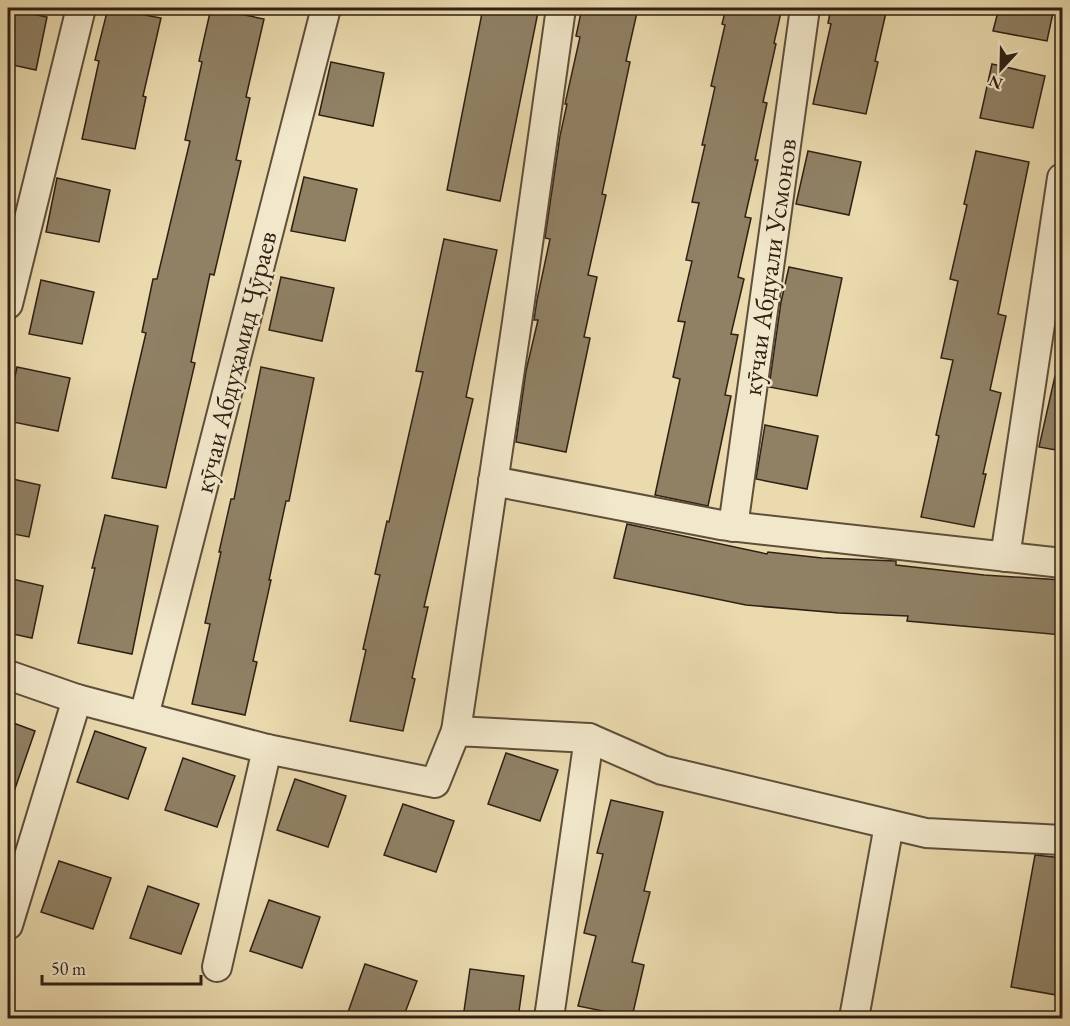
<svg xmlns="http://www.w3.org/2000/svg" width="1070" height="1026" viewBox="0 0 1070 1026" font-family="'EB Garamond',serif">
  <rect width="100%" height="100%" fill="#eadaae"/>
  <filter id="stains"><feTurbulence type="fractalNoise" baseFrequency=".00333" numOctaves="4"/><feColorMatrix values="0 0 0 0 .2 0 0 0 0 .09 0 0 0 0 .02 0 0 0 .5 -.17"/></filter>
  <radialGradient id="worn" r=".72"><stop offset=".6" stop-color="#630" stop-opacity="0"/><stop offset="1" stop-color="#630" stop-opacity=".3"/></radialGradient>
  <g fill="#908165" stroke="#2f2015" stroke-width="1.5">
    <polygon points="108,8 161,18 143,96 146,97 135,149 82,139 99,61 95,60"/>
    <polygon points="211,8 264,19 246,97 250,98 236,160 241,161 214,275 210,274 191,362 195,363 166,488 112,478 146,333 142,332 153,279 157,279 190,141 185,140 202,62 199,61"/>
    <polygon points="483,8 516,8 538,12 500,201 447,190"/>
    <polygon points="582,8 638,8 626,61 630,62 602,194 606,195 588,275 597,277 584,337 590,338 566,452 516,442 526,371 538,320 534,320 537,300 550,239 545,238 560,136 567,104 565,104 580,37 576,36"/>
    <polygon points="726,8 782,8 774,43 776,44 763,102 767,103 755,160 758,160 745,217 751,218 738,277 744,279 731,334 738,335 725,395 731,396 708,506 655,495 680,379 673,377 685,322 678,321 692,261 686,260 699,203 692,202 705,145 702,145 715,87 711,86 725,25 722,24"/>
    <polygon points="831,8 887,8 875,61 878,62 866,114 813,104 831,24 828,23"/>
    <polygon points="999,8 1054,8 1047,41 993,31"/>
    <polygon points="8,9 47,17 36,70 8,64"/>
    <polygon points="331,62 384,73 373,126 319,115"/>
    <polygon points="992,64 1045,76 1033,128 980,118"/>
    <polygon points="808,151 861,162 849,215 796,204"/>
    <polygon points="976,151 1029,162 998,314 1006,316 990,390 1001,393 983,474 986,474 974,527 921,517 939,436 936,435 953,360 941,358 958,281 950,279 967,205 964,204"/>
    <polygon points="304,177 357,189 345,241 291,231"/>
    <polygon points="57,178 110,190 99,242 46,232"/>
    <polygon points="444,239 497,250 466,397 473,399 424,607 428,607 412,678 415,679 403,731 350,721 366,650 363,649 380,575 375,574 387,521 389,522 423,372 416,371"/>
    <polygon points="789,267 842,278 817,396 769,387 781,302"/>
    <polygon points="281,277 334,288 322,341 269,330"/>
    <polygon points="41,280 94,292 82,344 29,334"/>
    <polygon points="17,367 70,378 58,431 8,421 8,408"/>
    <polygon points="261,367 314,378 289,501 286,501 269,580 271,580 253,661 257,662 245,715 192,704 210,624 205,623 221,552 219,552 231,499 234,499"/>
    <polygon points="1055,376 1062,376 1062,451 1039,447"/>
    <polygon points="765,425 818,436 807,489 756,479"/>
    <polygon points="8,478 40,485 29,537 8,533"/>
    <polygon points="105,515 158,526 132,654 78,643 95,568 92,568"/>
    <polygon points="627,524 767,554 768,552 822,558 896,561 896,565 984,575 1062,580 1062,635 907,621 908,616 839,613 746,605 614,578"/>
    <polygon points="8,578 43,586 32,638 8,633"/>
    <polygon points="8,721 35,731 10,803 8,803"/>
    <polygon points="95,731 146,748 128,799 77,782"/>
    <polygon points="506,753 558,770 540,821 488,804"/>
    <polygon points="183,758 235,776 217,827 165,810"/>
    <polygon points="295,779 346,796 328,847 277,830"/>
    <polygon points="611,800 663,812 644,891 650,892 632,962 644,965 632,1017 578,1006 596,936 584,933 603,854 597,853"/>
    <polygon points="403,804 454,821 436,872 384,855"/>
    <polygon points="1035,855 1062,858 1062,996 1011,987"/>
    <polygon points="59,861 111,878 93,929 41,912"/>
    <polygon points="148,886 199,904 181,954 130,938"/>
    <polygon points="269,900 320,917 302,968 250,951"/>
    <polygon points="365,964 417,981 403,1018 357,1018 347,1015"/>
    <polygon points="470,969 524,976 518,1018 463,1018"/>
  </g>
  <g fill="none" stroke-linecap="round" stroke-linejoin="round">
    <defs>
      <g id="minor">
        <polyline points="8,304 81,8"/>
        <polyline points="493,481 721,525 1062,563"/>
        <polyline points="733,527 805,8"/>
        <polyline points="1005,557 1062,178"/>
        <polyline points="8,675 77,699 267,749 435,783 456,731 589,738 662,770 926,833 1062,840"/>
        <polyline points="144,716 326,8"/>
        <polyline points="456,731 517,322 561,8"/>
        <polyline points="8,925 77,699"/>
        <polyline points="217,967 267,749"/>
        <polyline points="549,1018 589,738"/>
        <polyline points="854,1018 889,825"/>
      </g>
    </defs>
    <use href="#minor" stroke="#5e4e3b" stroke-width="32"/>
    <use href="#minor" stroke="#f1e7ca" stroke-width="28"/>
  </g>
  <g text-anchor="middle" dominant-baseline="central" stroke-width="5" stroke-linejoin="round" paint-order="stroke">
    <g font-size="27" fill="#2f2015" stroke="#f1e7ca">
      <text transform="translate(769 267) rotate(-82)">кӯчаи Абдуали Усмонов</text>
      <text transform="translate(235 362) rotate(-76)">кӯчаи Абдуҳамид Ҷӯраев</text>
    </g>
  </g>
  <rect width="1070" height="1026" fill="none" stroke="#eadaae" stroke-width="30"/>
  <rect x="9" y="9" width="1052" height="1008" fill="none" stroke="#2f2015" stroke-width="3"/>
  <rect x="15" y="15" width="1040" height="996" fill="none" stroke="#2f2015" stroke-width="1.5"/>
  <g transform="translate(1001 69) rotate(202)" stroke="#f1e7ca" stroke-width="4.5" paint-order="stroke">
  <path d="M0-4.5L10 22L0 15L-10 22Z" fill="#2f2015"/>
  <text y="-9" font-size="16" font-weight="bold" text-anchor="middle" fill="#2f2015">N</text>
  </g>
  <path d="M42 975v9h159v-9" fill="none" stroke="#2f2015" stroke-width="3"/>
  <text x="51" y="975" font-size="18" fill="#2f2015" stroke="#f1e7ca" stroke-width="4.5" paint-order="stroke">50 m</text>
  <rect width="100%" height="100%" filter="url(#stains)"/>
  <rect width="100%" height="100%" fill="url(#worn)"/>
</svg>
